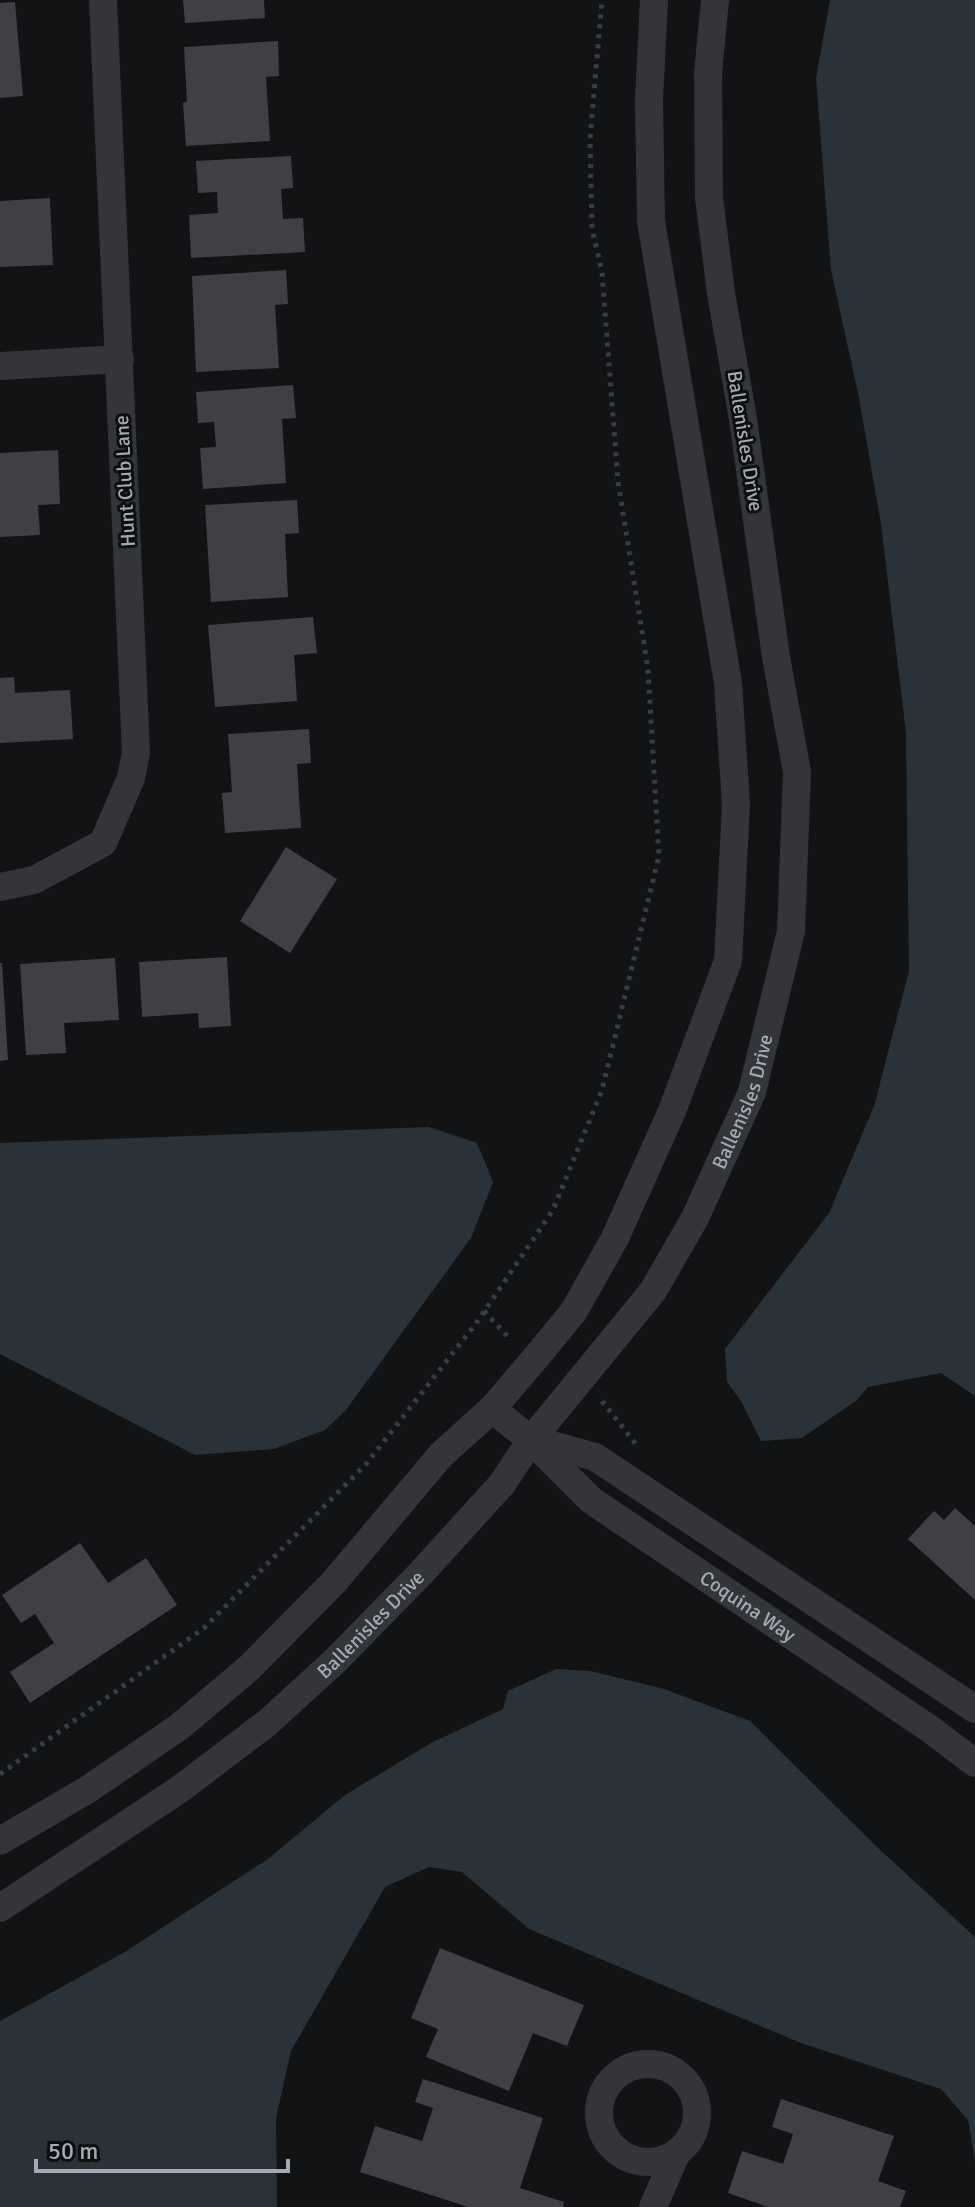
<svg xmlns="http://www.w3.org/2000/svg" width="975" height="2207" viewBox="0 0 975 2207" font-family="Signika,sans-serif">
  <rect width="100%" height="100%" fill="#121314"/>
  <g fill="#293238">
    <polygon points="830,0 975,0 975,1396 941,1373 868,1387 857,1400 802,1438 761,1441 741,1401 727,1382 725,1349 829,1213 874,1106 909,971 906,733 881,524 859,398 831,270 816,78"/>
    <polygon points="429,1127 477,1143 493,1182 471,1238 346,1410 325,1430 274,1449 195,1455 0,1354 0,1143"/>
    <polygon points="556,1669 590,1671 664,1689 750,1721 877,1847 975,1937 975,2161 968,2120 941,2089 801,2043 529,1929 462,1872 429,1867 385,1887 291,2051 276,2118 277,2207 0,2207 0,2021 123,1953 268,1859 345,1795 431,1743 503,1709 508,1691"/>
  </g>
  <g fill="#3e4044">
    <polygon points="183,0 264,0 265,18 185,23"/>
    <polygon points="15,2 23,96 0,98 0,3"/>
    <polygon points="278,41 279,76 266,77 270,141 186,146 183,103 187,102 184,47"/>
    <polygon points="291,156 293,188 281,189 283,219 303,218 305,252 191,258 189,215 218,213 217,192 198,193 196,161"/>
    <polygon points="50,198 53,265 0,267 0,201"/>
    <polygon points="286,270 288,304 275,305 279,368 196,372 192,276"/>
    <polygon points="293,385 296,418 282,419 286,483 203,489 200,448 216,447 214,422 198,423 196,392"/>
    <polygon points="58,450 60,504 38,505 40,535 0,537 0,453"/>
    <polygon points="297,500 299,533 285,534 288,597 211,602 205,505"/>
    <polygon points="313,617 317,653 294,655 297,701 215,707 208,625"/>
    <polygon points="14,677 15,693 70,690 73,739 0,743 0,678"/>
    <polygon points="309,729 311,763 297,764 301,828 225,833 222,793 232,792 228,734"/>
    <polygon points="286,847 337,879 290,953 240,921"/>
    <polygon points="227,957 231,1026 199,1028 198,1013 142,1017 139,962"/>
    <polygon points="115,958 119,1020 64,1023 66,1053 26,1055 20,964"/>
    <polygon points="0,963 2,963 8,1060 0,1061"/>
    <polygon points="955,1508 975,1526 975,1600 908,1539 934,1511 944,1520"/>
    <polygon points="80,1543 108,1583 146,1558 177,1605 30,1703 10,1672 54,1643 35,1614 21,1623 2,1595"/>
    <polygon points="440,1948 584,2005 567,2046 533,2033 509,2091 426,2057 438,2029 411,2018"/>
    <polygon points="423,2079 543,2118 520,2188 564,2202 563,2207 468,2207 360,2172 375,2126 422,2141 433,2108 415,2102"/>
    <polygon points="781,2099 894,2136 878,2181 906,2191 900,2207 768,2207 728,2193 742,2151 783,2164 793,2134 772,2127"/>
  </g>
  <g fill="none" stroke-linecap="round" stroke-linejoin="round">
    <g stroke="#393c40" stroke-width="5" stroke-dasharray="4 6" stroke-linecap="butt">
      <polyline points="484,1311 511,1340"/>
      <polyline points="602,1401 638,1447"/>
      <polyline points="0,1774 204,1628 367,1463 477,1322 553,1210 602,1090 659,856 648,669 618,482 602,272 592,229 590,139 602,0"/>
    </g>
    <g stroke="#333539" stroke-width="28">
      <polyline points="0,366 120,359"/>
      <polyline points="0,887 34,880 103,843 131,778 136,753 103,0"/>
      <path id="s1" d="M 492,1409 L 531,1440 L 591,1500 L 930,1729 L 975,1763"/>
      <polyline points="534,1440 595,1457 975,1709"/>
      <polyline points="0,1841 87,1790 179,1727 249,1668 334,1582 441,1455 492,1409 538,1355 574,1311 615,1238 672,1111 728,961 736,804 728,683 651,221 649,100 654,0"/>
      <path id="s2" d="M 0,1908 L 180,1789 L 267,1723 L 335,1661 L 421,1573 L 502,1484 L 531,1440 L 653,1291 L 695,1218 L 752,1092 L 791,931 L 797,772 L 776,657 L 743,419 L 721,293 L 709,198 L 708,73 L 715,0"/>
      <circle cx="648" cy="2113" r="49"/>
      <polyline points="653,2207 677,2152"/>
    </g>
  </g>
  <g text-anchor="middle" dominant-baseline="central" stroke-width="6" stroke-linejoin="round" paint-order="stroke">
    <g font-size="20" fill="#a4aab5" stroke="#0d0e0f">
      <text transform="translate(745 441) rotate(81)">Ballenisles Drive</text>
      <text transform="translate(125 481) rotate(-93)">Hunt Club Lane</text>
      <text stroke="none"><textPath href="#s2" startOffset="1116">Ballenisles Drive</textPath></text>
      <text stroke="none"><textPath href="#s1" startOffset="324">Coquina Way</textPath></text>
      <text stroke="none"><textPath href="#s2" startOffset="468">Ballenisles Drive</textPath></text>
    </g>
  </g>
  <path d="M36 2159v12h252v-12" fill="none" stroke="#a4aab5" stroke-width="4"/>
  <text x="48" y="2159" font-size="24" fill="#a4aab5" stroke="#0d0e0f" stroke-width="6" paint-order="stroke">50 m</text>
</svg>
